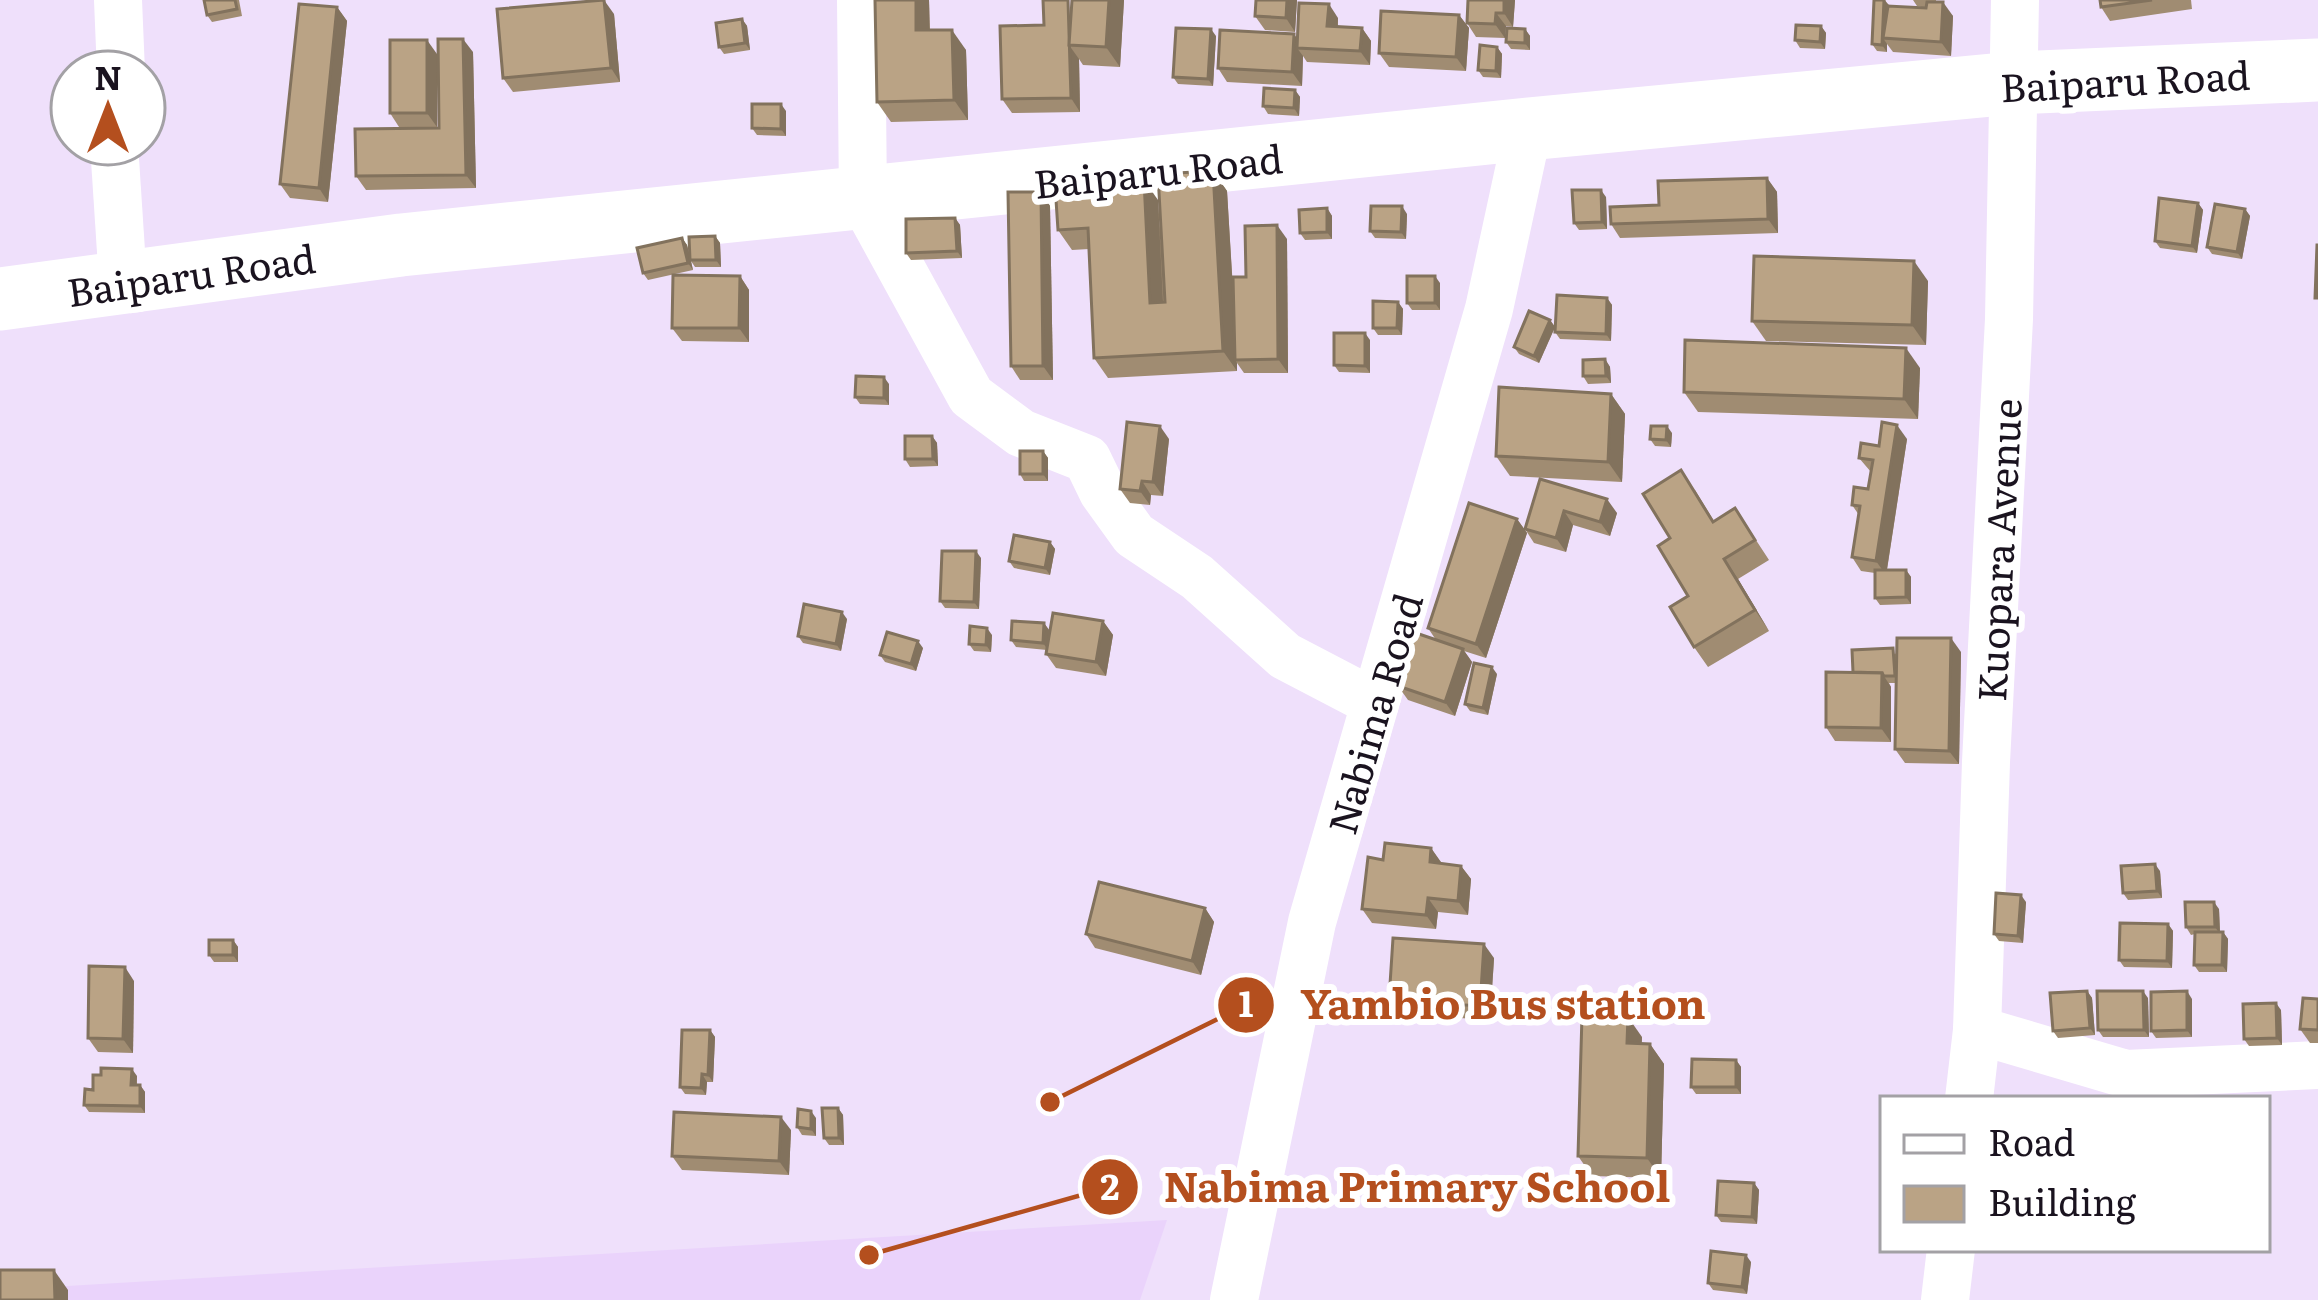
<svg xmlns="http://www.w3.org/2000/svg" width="2318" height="1300" viewBox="0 0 2318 1300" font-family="Literata,serif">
  <rect width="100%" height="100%" fill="#efe0fb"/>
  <polygon fill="#ead3fb" points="1167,1220 1140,1300 0,1300 0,1290"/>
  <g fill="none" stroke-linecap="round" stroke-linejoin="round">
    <g stroke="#fff" stroke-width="48">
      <polyline points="118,0 121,72"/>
      <polyline points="861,0 863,199 971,396 1021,433 1087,459 1103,492 1134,535 1197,577 1285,656 1375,703"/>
      <polyline points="114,144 123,282"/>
      <polyline points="1977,1030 2126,1074 2318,1065"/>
      <polyline points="1969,1099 1977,1030 1986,762 2009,319 2015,0"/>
      <polyline points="1234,1300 1312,922 1489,309 1528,129"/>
      <polyline points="1945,1300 1951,1249"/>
    </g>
    <polyline stroke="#fff" stroke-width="63" points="0,299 401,245 1528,129 2013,83 2318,70"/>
  </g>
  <g fill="#a08c72">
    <polygon points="204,0 239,0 242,16 212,22 207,15"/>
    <polygon points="875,0 929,0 930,30 966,50 968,120 891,122 877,102"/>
    <polygon points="1124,0 1120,67 1083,65 1079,59 1080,112 1012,113 1002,99 1044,25"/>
    <polygon points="1256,0 1297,0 1295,32 1265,30 1255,16"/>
    <polygon points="1468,0 1515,0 1513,27 1506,26 1505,38 1476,37 1467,23"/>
    <polygon points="1874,0 1885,0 1889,6 1926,8 1917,6 1913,0 1936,0 1936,2 1953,16 1951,56 1893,52 1887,44 1887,52 1877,51 1872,44"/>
    <polygon points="2100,0 2191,0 2192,9 2110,21 2101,7"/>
    <polygon points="337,7 347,21 328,202 290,198 280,184"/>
    <polygon points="614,14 620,82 513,92 503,78"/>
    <polygon points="1459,15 1469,28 1466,71 1389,67 1379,53"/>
    <polygon points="1338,18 1338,26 1362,28 1371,41 1370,65 1307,62 1303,56 1302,86 1227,82 1218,68 1298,39"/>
    <polygon points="742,19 747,26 750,50 724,54 719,47"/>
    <polygon points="1821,26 1826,33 1825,49 1800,48 1795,40"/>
    <polygon points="1525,29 1530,36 1530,50 1511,49 1506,42"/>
    <polygon points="1216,36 1213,86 1178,84 1173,77"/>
    <polygon points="1497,47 1502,54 1501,78 1483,77 1478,70"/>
    <polygon points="473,52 476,188 366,190 356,176 439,128"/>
    <polygon points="437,54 437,127 399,127 390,113"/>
    <polygon points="1295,90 1300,97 1299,116 1268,114 1263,106"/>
    <polygon points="786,111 786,136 757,135 752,128"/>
    <polygon points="1213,171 1227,191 1234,305 1246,277 1287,239 1288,373 1244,373 1237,363 1237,371 1108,378 1094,358 1089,249 1072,250 1058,230 1158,200 1165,302"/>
    <polygon points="1767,178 1777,192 1778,233 1620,238 1611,224 1659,205"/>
    <polygon points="1041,192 1050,206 1053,380 1020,380 1011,366"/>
    <polygon points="1606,197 1607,229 1579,230 1574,223"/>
    <polygon points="2198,203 2203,210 2197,253 2160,248 2155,241"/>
    <polygon points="1327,208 1332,216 1332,239 1305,240 1300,233"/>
    <polygon points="2245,209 2250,216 2242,259 2212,254 2207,247"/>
    <polygon points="1407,214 1406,239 1375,238 1370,231"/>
    <polygon points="955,218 960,225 962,258 911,260 906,253"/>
    <polygon points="715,236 720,243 721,267 695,267 691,261 693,270 648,280 643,273 682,238 687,245 690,256"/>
    <polygon points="740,276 749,290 749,342 682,341 672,328"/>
    <polygon points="1928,281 1926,345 1766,341 1752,321"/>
    <polygon points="1440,283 1440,310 1412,310 1407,303"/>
    <polygon points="1607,298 1612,305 1611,341 1560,339 1555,332"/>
    <polygon points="1398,302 1403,309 1402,335 1378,335 1373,328"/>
    <polygon points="1550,320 1555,327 1539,363 1519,354 1514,347"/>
    <polygon points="1370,340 1370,373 1339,372 1334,365"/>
    <polygon points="1605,359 1610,367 1611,383 1588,384 1583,376"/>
    <polygon points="1920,368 1918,419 1698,412 1684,392"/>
    <polygon points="889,384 889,405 860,404 855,397"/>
    <polygon points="1611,394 1625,414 1622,482 1510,476 1496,456"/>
    <polygon points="1672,433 1671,447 1655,446 1650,439"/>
    <polygon points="932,436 937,443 938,466 910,467 905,459"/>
    <polygon points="1169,439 1163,496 1151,495 1150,505 1130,503 1120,489"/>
    <polygon points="1907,439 1887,570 1906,570 1911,577 1911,604 1880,605 1875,598 1875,573 1861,571 1852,557 1859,515 1852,505 1868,489 1871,472 1859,458 1879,446"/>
    <polygon points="1043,451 1048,458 1048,481 1024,481 1020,474"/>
    <polygon points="1540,479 1617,513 1610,536 1573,525 1566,552 1534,543 1525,529"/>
    <polygon points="1695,490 1714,521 1735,508 1769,560 1738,579 1769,631 1708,667 1694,647 1688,596 1670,538"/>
    <polygon points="1517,519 1527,533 1486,658 1464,651 1472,662 1455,716 1408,700 1398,686 1436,640 1428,628"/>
    <polygon points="1050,542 1055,549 1050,575 1014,568 1009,561"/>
    <polygon points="981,558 979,609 945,608 940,601"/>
    <polygon points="847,619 841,651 803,643 798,636"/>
    <polygon points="1103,621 1113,635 1106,676 1056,668 1046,654 1047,650 1016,647 1011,640 1044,623 1049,630 1048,642"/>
    <polygon points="992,635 991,652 974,651 969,644"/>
    <polygon points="923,648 916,671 885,662 880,655"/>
    <polygon points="1961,652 1959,764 1905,763 1895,749 1897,683 1889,683 1891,687 1891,742 1835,741 1826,727 1853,672 1897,653"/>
    <polygon points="1497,674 1488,715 1470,711 1465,704"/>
    <polygon points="1431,848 1441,863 1461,866 1471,879 1468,915 1438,912 1436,929 1372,923 1362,909 1383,860"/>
    <polygon points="2160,871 2162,898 2128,900 2123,893"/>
    <polygon points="2026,902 2023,943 1999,941 1994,934"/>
    <polygon points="1205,908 1214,922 1201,975 1095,948 1086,934"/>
    <polygon points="2219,909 2220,932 2223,932 2228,939 2227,972 2199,972 2194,965 2195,934 2191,935 2186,927"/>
    <polygon points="2168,924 2173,931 2172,968 2124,967 2119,960"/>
    <polygon points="233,940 238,947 238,962 214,962 209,955"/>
    <polygon points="1494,958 1490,1020 1399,1014 1389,1000"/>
    <polygon points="134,981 133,1053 98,1052 88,1038"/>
    <polygon points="2087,991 2092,998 2095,1035 2058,1038 2053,1031"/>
    <polygon points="2148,998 2149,1037 2103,1037 2098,1030"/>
    <polygon points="2192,999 2192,1037 2156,1038 2151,1031"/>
    <polygon points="2318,999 2318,1043 2310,1043 2300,1029"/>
    <polygon points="2281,1010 2282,1045 2249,1046 2244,1039"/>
    <polygon points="710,1030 715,1037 713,1082 707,1082 706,1095 685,1094 680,1087"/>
    <polygon points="1642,1037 1641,1044 1650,1044 1664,1064 1661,1178 1592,1176 1578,1156"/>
    <polygon points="1736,1060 1741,1067 1741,1094 1696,1094 1691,1087"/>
    <polygon points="137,1076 137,1085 140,1085 145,1092 145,1113 89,1112 84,1105 93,1090"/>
    <polygon points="838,1108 843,1115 844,1145 829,1145 824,1138"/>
    <polygon points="816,1118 816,1136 802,1135 797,1127"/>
    <polygon points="791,1130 789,1175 682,1170 672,1156"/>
    <polygon points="1754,1183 1759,1190 1757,1224 1721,1222 1716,1215"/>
    <polygon points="1751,1262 1747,1294 1713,1290 1708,1283"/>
  </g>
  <g fill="#82725d">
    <polygon points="604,0 614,14 620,82 611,68"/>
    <polygon points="916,0 929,0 930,50 916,30"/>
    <polygon points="1109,0 1124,0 1120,67 1106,47"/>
    <polygon points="1287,0 1297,0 1295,32 1286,18"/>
    <polygon points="1504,0 1515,0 1513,27 1504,13"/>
    <polygon points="1884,0 1889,5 1883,38 1887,44 1887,52 1882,45"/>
    <polygon points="1943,2 1953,16 1951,56 1941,42"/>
    <polygon points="1329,4 1338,18 1337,39 1327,26"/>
    <polygon points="337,7 347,21 328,202 319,188"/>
    <polygon points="1496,13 1506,26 1505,38 1495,24"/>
    <polygon points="1459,15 1469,28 1466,71 1456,57"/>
    <polygon points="742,19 747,26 750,50 745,43"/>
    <polygon points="1821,26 1826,33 1825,49 1820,42"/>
    <polygon points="1362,28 1371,41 1370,65 1360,51"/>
    <polygon points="1211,29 1216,36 1213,86 1208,79"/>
    <polygon points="1525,29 1530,36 1530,50 1525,43"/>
    <polygon points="952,30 966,50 968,120 954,100"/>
    <polygon points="1294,34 1304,48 1297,48 1303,56 1302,86 1292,72"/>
    <polygon points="463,39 473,52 476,188 466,175"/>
    <polygon points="427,40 437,54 437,127 427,113"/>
    <polygon points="1069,45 1079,59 1080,112 1071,98"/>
    <polygon points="1497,47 1502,54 1501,78 1496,71"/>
    <polygon points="1295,90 1300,97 1299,116 1294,108"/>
    <polygon points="781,104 786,111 786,136 781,129"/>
    <polygon points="1213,171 1227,191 1237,360 1235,360 1237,363 1237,371 1223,351"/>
    <polygon points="1767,178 1777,192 1778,233 1768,219"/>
    <polygon points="1144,180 1158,200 1164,323 1150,303"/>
    <polygon points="1601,190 1606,197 1607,229 1602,222"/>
    <polygon points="1041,192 1050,206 1053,380 1043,366"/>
    <polygon points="2198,203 2203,210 2197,253 2192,246"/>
    <polygon points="1402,206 1407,214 1406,239 1401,232"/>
    <polygon points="1327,208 1332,216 1332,239 1327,232"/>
    <polygon points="2245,209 2250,216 2242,259 2237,252"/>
    <polygon points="955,218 960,225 962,258 957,251"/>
    <polygon points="1277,225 1287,239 1288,373 1278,359"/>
    <polygon points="715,236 720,243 721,267 716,260"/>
    <polygon points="682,238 687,245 693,270 688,263"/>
    <polygon points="1914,261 1928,281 1926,345 1912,325"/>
    <polygon points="740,276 749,290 749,342 739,328"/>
    <polygon points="1435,276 1440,283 1440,310 1435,303"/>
    <polygon points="1607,298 1612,305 1611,341 1606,334"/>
    <polygon points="1398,302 1403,309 1402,335 1397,328"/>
    <polygon points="1550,320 1555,327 1539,363 1534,356"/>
    <polygon points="1365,333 1370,340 1370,373 1365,366"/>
    <polygon points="1906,348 1920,368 1918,419 1904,399"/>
    <polygon points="1605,359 1610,367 1611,383 1606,376"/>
    <polygon points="884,377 889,384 889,405 884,398"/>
    <polygon points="1611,394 1625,414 1622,482 1608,462"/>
    <polygon points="1897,425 1907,439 1886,575 1876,561"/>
    <polygon points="1160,426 1169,439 1163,496 1153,482"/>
    <polygon points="1667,426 1672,433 1671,447 1666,440"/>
    <polygon points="932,436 937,443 938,466 933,459"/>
    <polygon points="1043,451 1048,458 1048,481 1043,474"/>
    <polygon points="1142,481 1151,495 1150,505 1140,491"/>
    <polygon points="1607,499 1617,513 1610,536 1600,522"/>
    <polygon points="1564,511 1573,525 1566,552 1556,538"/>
    <polygon points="1517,519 1527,533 1486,658 1476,644"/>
    <polygon points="1050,542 1055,549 1050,575 1045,568"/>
    <polygon points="976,551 981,558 979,609 974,602"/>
    <polygon points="1724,559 1738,579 1769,631 1755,610"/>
    <polygon points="1906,570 1911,577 1911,604 1906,597"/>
    <polygon points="842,612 847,619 841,651 836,644"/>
    <polygon points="1103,621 1113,635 1106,676 1096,662"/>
    <polygon points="1044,623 1049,630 1048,650 1043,643"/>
    <polygon points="987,628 992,635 991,652 986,645"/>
    <polygon points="1951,638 1961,652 1959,764 1949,751"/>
    <polygon points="918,641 923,648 916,671 911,664"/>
    <polygon points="1463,649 1472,662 1455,716 1445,702"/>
    <polygon points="1492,667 1497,674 1488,715 1483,708"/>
    <polygon points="1882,673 1891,687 1891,742 1881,728"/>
    <polygon points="1431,848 1441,862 1440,876 1430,862"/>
    <polygon points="2155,864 2160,871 2162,898 2157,891"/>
    <polygon points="1461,866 1471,879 1468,915 1458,901"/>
    <polygon points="2021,895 2026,902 2023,943 2018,936"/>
    <polygon points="1428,898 1438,912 1436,929 1426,915"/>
    <polygon points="2214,902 2219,909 2220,934 2215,927"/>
    <polygon points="1205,908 1214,922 1201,975 1192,961"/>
    <polygon points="2168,924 2173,931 2172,968 2167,961"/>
    <polygon points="2223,932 2228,939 2227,972 2222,965"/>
    <polygon points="233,940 238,947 238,962 233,955"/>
    <polygon points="1484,944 1494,958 1490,1020 1480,1006"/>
    <polygon points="125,967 134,981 133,1053 123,1039"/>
    <polygon points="2087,991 2092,998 2095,1035 2090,1028"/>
    <polygon points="2143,991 2148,998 2149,1037 2144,1030"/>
    <polygon points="2187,991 2192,999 2192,1037 2187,1030"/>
    <polygon points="2276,1003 2281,1010 2282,1045 2277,1038"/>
    <polygon points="1628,1017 1642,1037 1641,1063 1627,1043"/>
    <polygon points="710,1030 715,1037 713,1082 708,1075"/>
    <polygon points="1650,1044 1664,1064 1661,1178 1647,1158"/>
    <polygon points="1736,1060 1741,1067 1741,1094 1736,1087"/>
    <polygon points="132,1069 137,1076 136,1092 131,1085"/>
    <polygon points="702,1074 707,1082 706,1095 701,1088"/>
    <polygon points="140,1085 145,1092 145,1113 140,1106"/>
    <polygon points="838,1108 843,1115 844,1145 839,1138"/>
    <polygon points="811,1111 816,1118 816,1136 811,1129"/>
    <polygon points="781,1117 791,1130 789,1175 779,1161"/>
    <polygon points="1754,1183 1759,1190 1757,1224 1752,1217"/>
    <polygon points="1746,1255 1751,1262 1747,1294 1742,1287"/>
    <polygon points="54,1270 68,1290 68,1300 55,1300"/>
  </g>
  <g fill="#baa385" stroke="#82725d" stroke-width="3">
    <polygon points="204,0 235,0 237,9 207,15"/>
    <polygon points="604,0 611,68 503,78 497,9"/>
    <polygon points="875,0 916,0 916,30 952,30 954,100 877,102"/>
    <polygon points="1043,0 1068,0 1071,98 1002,99 1000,26 1044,25"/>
    <polygon points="1072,0 1109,0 1106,47 1069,45"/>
    <polygon points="1256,0 1287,0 1286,18 1255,16"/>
    <polygon points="1468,0 1504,0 1504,13 1496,13 1495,24 1467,23"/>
    <polygon points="1874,0 1884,0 1882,45 1872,44"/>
    <polygon points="2100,0 2152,0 2101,7"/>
    <polygon points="1927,2 1943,2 1941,42 1883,38 1888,6 1926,8"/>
    <polygon points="1299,3 1329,4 1327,26 1362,28 1360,51 1297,48"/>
    <polygon points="299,4 337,7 319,188 280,184"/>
    <polygon points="1381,11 1459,15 1456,57 1379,53"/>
    <polygon points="742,19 745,43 719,47 716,23"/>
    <polygon points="1796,25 1821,26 1820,42 1795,40"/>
    <polygon points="1176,28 1211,29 1208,79 1173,77"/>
    <polygon points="1507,28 1525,29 1525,43 1506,42"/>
    <polygon points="1220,30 1294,34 1292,72 1218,68"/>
    <polygon points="438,39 463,39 466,175 356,176 355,129 439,128"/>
    <rect x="390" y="40" width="37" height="73"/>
    <polygon points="1480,45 1497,47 1496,71 1478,70"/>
    <polygon points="1264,88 1295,90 1294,108 1263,106"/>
    <polygon points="752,104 781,104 781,129 752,128"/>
    <polygon points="1213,171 1223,351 1094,358 1088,228 1058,230 1055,185 1144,180 1150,303 1165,302 1158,174"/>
    <polygon points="1767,178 1768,219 1611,224 1610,207 1659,205 1658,181"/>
    <polygon points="1572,190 1601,190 1602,222 1574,223"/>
    <polygon points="1008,192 1041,192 1043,366 1011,366"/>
    <polygon points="2159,198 2198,203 2192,246 2155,241"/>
    <polygon points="2215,204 2245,209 2237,252 2207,247"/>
    <polygon points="1371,206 1402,206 1401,232 1370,231"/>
    <polygon points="1327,208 1327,232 1300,233 1299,210"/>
    <polygon points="955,218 957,251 906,253 906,219"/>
    <polygon points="1277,225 1278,359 1235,360 1233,277 1246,277 1245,226"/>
    <polygon points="715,236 716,260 690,260 689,237"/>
    <polygon points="682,238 688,263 643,273 637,248"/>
    <polygon points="2317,245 2318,245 2318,298 2315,298"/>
    <polygon points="1754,256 1914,261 1912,325 1752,321"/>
    <polygon points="673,275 740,276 739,328 672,328"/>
    <rect x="1407" y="276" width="28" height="27"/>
    <polygon points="1557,295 1607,298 1606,334 1555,332"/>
    <polygon points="1373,301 1398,302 1397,328 1373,328"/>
    <polygon points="1529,311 1550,320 1534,356 1514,347"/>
    <polygon points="1334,333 1365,333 1365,366 1334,365"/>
    <polygon points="1685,340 1906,348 1904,399 1684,392"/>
    <polygon points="1605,359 1606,376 1583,376 1583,360"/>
    <polygon points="856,376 884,377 884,398 855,397"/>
    <polygon points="1499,387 1611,394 1608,462 1496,456"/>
    <polygon points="1127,422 1160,426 1153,482 1142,481 1140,491 1120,489"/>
    <polygon points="1882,422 1897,425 1876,561 1852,557 1860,506 1852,505 1854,487 1868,489 1873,460 1859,458 1861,443 1879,446"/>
    <polygon points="1651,426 1667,426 1666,440 1650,439"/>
    <polygon points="905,436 932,436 933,459 905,459"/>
    <rect x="1020" y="451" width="23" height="23"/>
    <polygon points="1681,470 1713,522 1735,508 1755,540 1724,559 1755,610 1694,647 1670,607 1688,596 1658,546 1670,538 1643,494"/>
    <polygon points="1540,479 1607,499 1600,522 1564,511 1556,538 1525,529"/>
    <polygon points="1469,503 1517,519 1476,644 1428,628"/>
    <polygon points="1014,535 1050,542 1045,568 1009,561"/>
    <polygon points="942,551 976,551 974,602 940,601"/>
    <polygon points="1875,570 1906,570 1906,597 1875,598"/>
    <polygon points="804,604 842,612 836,644 798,636"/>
    <polygon points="1053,613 1103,621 1096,662 1046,654"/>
    <polygon points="1012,621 1044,623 1043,643 1011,640"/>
    <polygon points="970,626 987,628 986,645 969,644"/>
    <polygon points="887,632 918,641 911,664 880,655"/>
    <polygon points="1416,633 1463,649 1445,702 1398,686"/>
    <polygon points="1897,638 1951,638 1949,751 1895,749"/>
    <polygon points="1893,648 1895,676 1884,676 1882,673 1853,672 1852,650"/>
    <polygon points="1474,663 1492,667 1483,708 1465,704"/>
    <polygon points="1826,672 1882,673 1881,728 1826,727"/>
    <polygon points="1385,843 1431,848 1430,862 1461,866 1458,901 1428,898 1426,915 1362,909 1368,857 1383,860"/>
    <polygon points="2155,864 2157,891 2123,893 2121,866"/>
    <polygon points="1099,882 1205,908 1192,961 1086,934"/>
    <polygon points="1996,893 2021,895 2018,936 1994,934"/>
    <polygon points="2185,902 2214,902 2215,927 2186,927"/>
    <polygon points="2120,923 2168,924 2167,961 2119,960"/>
    <polygon points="2195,932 2223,932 2222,965 2194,965"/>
    <polygon points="1393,938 1484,944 1480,1006 1389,1000"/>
    <rect x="209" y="940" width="24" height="15"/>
    <polygon points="89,966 125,967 123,1039 88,1038"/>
    <polygon points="2087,991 2090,1028 2053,1031 2050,993"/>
    <polygon points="2097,991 2143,991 2144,1030 2098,1030"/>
    <polygon points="2187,991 2187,1030 2151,1031 2151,992"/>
    <polygon points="2303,998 2318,999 2318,1030 2300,1029"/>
    <polygon points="2276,1003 2277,1038 2244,1039 2243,1004"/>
    <polygon points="1582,1015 1628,1017 1627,1043 1650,1044 1647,1158 1578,1156"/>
    <polygon points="682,1030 710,1030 708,1075 702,1074 701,1088 680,1087"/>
    <polygon points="1692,1059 1736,1060 1736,1087 1691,1087"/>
    <polygon points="101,1068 132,1069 131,1085 140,1085 140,1106 84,1105 85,1089 93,1090 93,1075 101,1075"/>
    <polygon points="822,1108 838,1108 839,1138 824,1138"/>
    <polygon points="798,1109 811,1111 811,1129 797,1127"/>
    <polygon points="674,1112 781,1117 779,1161 672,1156"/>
    <polygon points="1718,1181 1754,1183 1752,1217 1716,1215"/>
    <polygon points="1711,1251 1746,1255 1742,1287 1708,1283"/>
    <polygon points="0,1270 54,1270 55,1300 0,1300"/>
  </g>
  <g text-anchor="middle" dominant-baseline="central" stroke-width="12" stroke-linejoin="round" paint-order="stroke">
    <g font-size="39" fill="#1a131f" stroke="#fff">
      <text transform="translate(2125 79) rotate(-3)">Baiparu Road</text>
      <text transform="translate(1158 169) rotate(-6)">Baiparu Road</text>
      <text transform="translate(191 273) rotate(-8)">Baiparu Road</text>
      <text transform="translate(1997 550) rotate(-87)">Kuopara Avenue</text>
      <text transform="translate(1373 713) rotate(-74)">Nabima Road</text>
    </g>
  </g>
  <path fill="none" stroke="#b44f1e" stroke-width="4.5" d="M1050 1102L1246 1005M869 1255L1110 1187"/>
  <g fill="#b44f1e" stroke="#fff" stroke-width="4.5">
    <circle cx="1050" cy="1102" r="12"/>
    <circle cx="869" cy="1255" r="12"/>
    <circle cx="1246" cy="1005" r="30"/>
    <circle cx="1110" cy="1187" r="30"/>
  </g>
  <g font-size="36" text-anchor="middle" font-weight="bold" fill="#fff">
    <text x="1246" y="1017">1</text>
    <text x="1110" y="1200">2</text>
  </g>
  <g font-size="42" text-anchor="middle" font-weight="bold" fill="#b44f1e" stroke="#fff" stroke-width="12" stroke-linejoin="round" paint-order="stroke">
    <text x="1503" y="1019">Yambio Bus station</text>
    <text x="1417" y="1202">Nabima Primary School</text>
  </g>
  <rect x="1880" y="1096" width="390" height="156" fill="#ffffff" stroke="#a3a1a5" stroke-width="3"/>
  <rect x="1904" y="1135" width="60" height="18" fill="#ffffff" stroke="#a3a1a5" stroke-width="3"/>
  <text x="1988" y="1156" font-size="36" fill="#1a131f">Road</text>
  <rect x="1904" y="1186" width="60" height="36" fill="#baa385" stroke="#a3a1a5" stroke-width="3"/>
  <text x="1988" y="1216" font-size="36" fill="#1a131f">Building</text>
  <g transform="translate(108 108)"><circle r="57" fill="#ffffff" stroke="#a3a1a5" stroke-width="3"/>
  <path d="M0-9L21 45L0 30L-21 45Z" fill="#b44f1e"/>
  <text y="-18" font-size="33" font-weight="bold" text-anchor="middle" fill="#1a131f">N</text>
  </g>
</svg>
